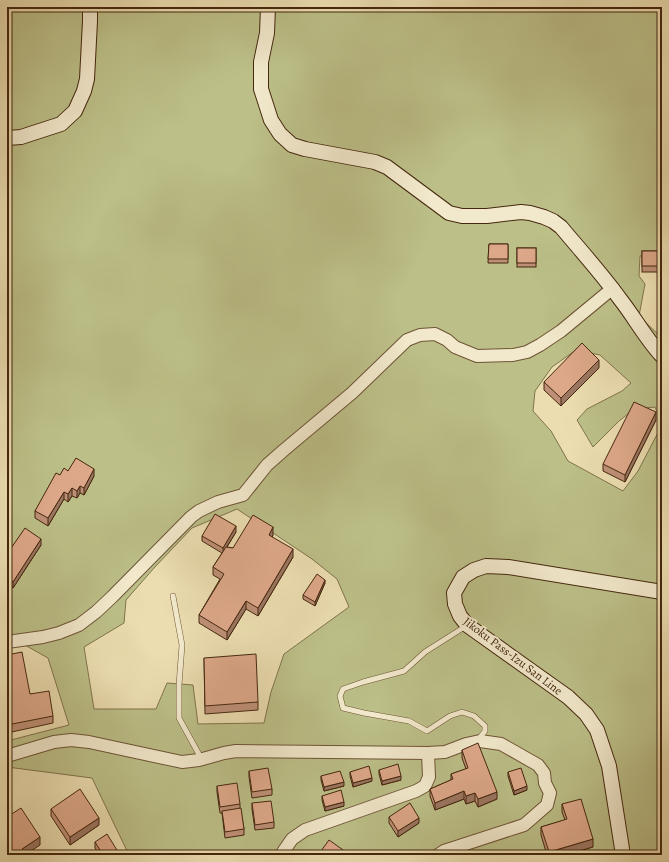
<svg xmlns="http://www.w3.org/2000/svg" width="669" height="862" viewBox="0 0 669 862" font-family="Alegreya,serif">
  <rect width="100%" height="100%" fill="#ebddb0"/>
  <filter id="stains"><feTurbulence type="fractalNoise" baseFrequency=".005" numOctaves="4"/><feColorMatrix values="0 0 0 0 .2 0 0 0 0 .09 0 0 0 0 .02 0 0 0 .5 -.17"/></filter>
  <radialGradient id="worn" r=".72"><stop offset=".6" stop-color="#630" stop-opacity="0"/><stop offset="1" stop-color="#630" stop-opacity=".3"/></radialGradient>
  <path fill="#bcbf88" stroke="#80734b" fill-rule="evenodd" d="M 7,7 L 662,7 L 662,254 L 640,256 L 639,276 L 645,284 L 639,316 L 662,338 L 662,424 L 655,407 L 634,409 L 619,421 L 593,447 L 577,420 L 587,409 L 622,391 L 631,383 L 600,355 L 576,350 L 552,367 L 535,391 L 533,411 L 551,431 L 568,461 L 623,491 L 638,471 L 662,425 L 662,855 L 129,855 L 92,778 L 7,767 L 7,741 L 69,725 L 48,658 L 7,635 ZM 237,509 L 312,559 L 337,579 L 349,607 L 284,654 L 271,692 L 264,723 L 198,724 L 193,685 L 167,683 L 156,709 L 94,709 L 84,647 L 124,623 L 126,600 L 154,568 L 192,528 Z"/>
  <g fill="none" stroke-linecap="round" stroke-linejoin="round">
    <defs>
      <g id="service">
        <polyline points="173,596 182,645 179,685 179,718 201,758"/>
        <polyline points="466,626 425,652 404,671 363,682 343,689 340,696 343,708 364,713 409,721 427,731 450,716 462,712 474,716 485,726 485,731 478,740"/>
      </g>
      <g id="tertiary">
        <polyline points="7,642 43,637 59,633 79,625 96,612 112,597 191,517 199,511 218,502 243,495 267,465 284,450 352,393 407,340 420,335 435,334 447,340 455,347 477,356 513,355 527,352 540,345 561,331 613,288"/>
        <polyline points="7,756 54,742 71,740 89,742 182,762 199,760 224,753 236,751 428,753 445,752 466,744 480,741 501,744 538,765 544,773 545,783 550,793 547,805 531,819 524,825 444,851 438,855"/>
        <polyline points="281,855 292,839 305,830 416,791 425,786 429,777 428,753"/>
      </g>
      <g id="secondary">
        <path d="M 268,7 L 267,33 L 261,62 L 261,89 L 271,120 L 280,134 L 292,145 L 305,149 L 375,162 L 387,167 L 449,213 L 462,216 L 487,216 L 521,212 L 530,213 L 544,217 L 553,221 L 561,227 C 581,251 602,274 620,299 C 635,318 646,339 662,356"/>
        <polyline points="7,138 21,137 61,124 75,111 84,91 87,79 90,21 90,7"/>
        <polyline points="623,855 609,766 597,730 586,714 568,697 467,625 460,616 455,604 454,593 463,577 474,570 486,566 508,567 662,592"/>
      </g>
    </defs>
    <use href="#service" stroke="#6e5436" stroke-width="6"/>
    <use href="#tertiary" stroke="#6e5436" stroke-width="14"/>
    <use href="#secondary" stroke="#45270e" stroke-width="16"/>
    <use href="#service" stroke="#f2e9cc" stroke-width="5"/>
    <use href="#tertiary" stroke="#f2e9cc" stroke-width="12"/>
    <use href="#secondary" stroke="#f2e9cc" stroke-width="14"/>
  </g>
  <g fill="#be9077" stroke="#45270e">
    <polygon points="489,244 508,244 508,263 488,263"/>
    <rect x="517" y="248" width="19" height="19"/>
    <rect x="642" y="251" width="20" height="21"/>
    <polygon points="599,368 561,406 544,390 544,382"/>
    <polygon points="656,420 625,482 603,471 603,464"/>
    <polygon points="68,471 94,476 84,495 80,493 77,498 72,496 68,502 64,499 48,526 35,518 35,511 60,475"/>
    <polygon points="236,532 227,547 233,548 273,535 272,537 293,557 258,616 246,609 227,640 199,623 199,615 220,579 213,575 213,567 222,553 202,541 202,536"/>
    <polygon points="41,545 13,588 7,585 7,554"/>
    <polygon points="325,583 315,606 303,599 303,595"/>
    <polygon points="7,655 30,694 53,716 53,723 7,733"/>
    <polygon points="204,658 258,702 258,710 205,714"/>
    <polygon points="462,750 497,799 478,807 475,801 466,804 464,799 435,810 430,796 430,789 451,780 451,774 466,769 462,758"/>
    <polygon points="379,770 401,780 382,785 379,774"/>
    <polygon points="249,771 272,789 272,795 252,798 249,777"/>
    <polygon points="350,772 372,781 353,787 350,776"/>
    <polygon points="508,772 527,790 514,795 508,776"/>
    <polygon points="321,776 344,786 324,791 321,780"/>
    <polygon points="217,786 240,804 240,808 244,829 244,835 225,838 222,813 220,813 217,792"/>
    <polygon points="322,796 344,806 325,811 322,800"/>
    <polygon points="252,803 274,822 274,828 255,830 252,809"/>
    <polygon points="562,804 593,847 565,855 547,855 541,835 541,827 565,820 562,812"/>
    <polygon points="51,809 99,825 70,845 51,816"/>
    <polygon points="389,817 419,823 398,837 389,823"/>
    <polygon points="95,842 120,855 99,855 95,848"/>
  </g>
  <g fill="#9b7661" stroke="#45270e">
    <polygon points="599,360 599,368 561,406 561,398"/>
    <polygon points="656,412 656,420 625,482 625,475"/>
    <polygon points="94,469 94,476 84,495 84,488"/>
    <polygon points="80,486 80,493 77,498 77,491"/>
    <polygon points="72,488 72,496 68,502 68,494"/>
    <polygon points="64,492 64,499 48,526 48,518"/>
    <polygon points="236,526 236,532 223,553 223,548"/>
    <polygon points="273,527 273,535 269,543 269,535"/>
    <polygon points="41,539 41,545 13,588 13,582"/>
    <polygon points="293,549 293,557 258,616 258,608"/>
    <polygon points="325,580 325,583 315,606 315,602"/>
    <polygon points="246,601 246,609 227,640 227,632"/>
    <polygon points="401,776 401,780 382,785 382,781"/>
    <polygon points="372,778 372,781 353,787 353,783"/>
    <polygon points="344,782 344,786 324,791 324,787"/>
    <polygon points="527,786 527,790 514,795 514,791"/>
    <polygon points="464,791 464,799 435,810 435,803"/>
    <polygon points="497,792 497,799 478,807 478,799"/>
    <polygon points="475,793 475,801 466,804 466,796"/>
    <polygon points="344,802 344,806 325,811 325,807"/>
    <polygon points="99,818 99,825 70,845 70,837"/>
    <polygon points="419,818 419,823 398,837 398,831"/>
    <polygon points="40,837 40,845 25,855 22,849"/>
    <polygon points="593,839 593,847 565,855 549,855 549,852"/>
  </g>
  <g fill="#dda88a" stroke="#45270e">
    <polygon points="489,244 508,244 508,259 488,259"/>
    <rect x="517" y="248" width="19" height="15"/>
    <rect x="642" y="251" width="20" height="15"/>
    <polygon points="582,343 599,360 561,398 544,382"/>
    <polygon points="634,402 656,412 625,475 603,464"/>
    <polygon points="76,458 94,469 84,488 80,486 77,491 72,488 68,494 64,492 48,518 35,511 56,473 60,475 64,468 68,471"/>
    <polygon points="215,514 236,526 223,548 202,536"/>
    <polygon points="253,515 273,527 269,535 293,549 258,608 246,601 227,632 199,615 224,574 213,567 226,547 233,548"/>
    <polygon points="25,528 41,539 13,582 7,579 7,554"/>
    <polygon points="317,574 325,580 315,602 303,595"/>
    <polygon points="22,652 30,694 49,691 53,716 7,725 7,655"/>
    <polygon points="256,654 258,702 205,706 204,658"/>
    <polygon points="478,743 497,792 478,799 475,793 466,796 464,791 435,803 430,789 453,779 451,774 468,768 462,750"/>
    <polygon points="398,764 401,776 382,781 379,770"/>
    <polygon points="369,766 372,778 353,783 350,772"/>
    <polygon points="268,768 272,789 252,792 249,771"/>
    <polygon points="521,768 527,786 514,791 508,772"/>
    <polygon points="340,771 344,782 324,787 321,776"/>
    <polygon points="237,783 240,804 220,807 217,786"/>
    <polygon points="80,789 99,818 70,837 51,809"/>
    <polygon points="341,790 344,802 325,807 322,796"/>
    <polygon points="581,799 593,839 549,852 541,827 567,819 562,804"/>
    <polygon points="271,801 274,822 255,825 252,803"/>
    <polygon points="410,803 419,818 398,831 389,817"/>
    <polygon points="21,808 40,837 22,849 26,855 7,855 7,817"/>
    <polygon points="241,808 244,829 225,832 222,811"/>
    <polygon points="107,834 120,855 103,855 95,842"/>
    <polygon points="329,840 350,855 318,855"/>
  </g>
  <g text-anchor="middle" dominant-baseline="central" stroke-width="4" stroke-linejoin="round" paint-order="stroke">
    <g font-size="12" fill="#45270e" stroke="#f2e9cc">
      <text transform="translate(513 656) rotate(37)">Jikoku Pass-Izu San Line</text>
    </g>
  </g>
  <rect width="669" height="862" fill="none" stroke="#ebddb0" stroke-width="24"/>
  <rect x="8" y="8" width="653" height="846" fill="none" stroke="#45270e" stroke-width="2"/>
  <rect x="12" y="12" width="645" height="838" fill="none" stroke="#45270e"/>
  <rect width="100%" height="100%" filter="url(#stains)"/>
  <rect width="100%" height="100%" fill="url(#worn)"/>
</svg>
